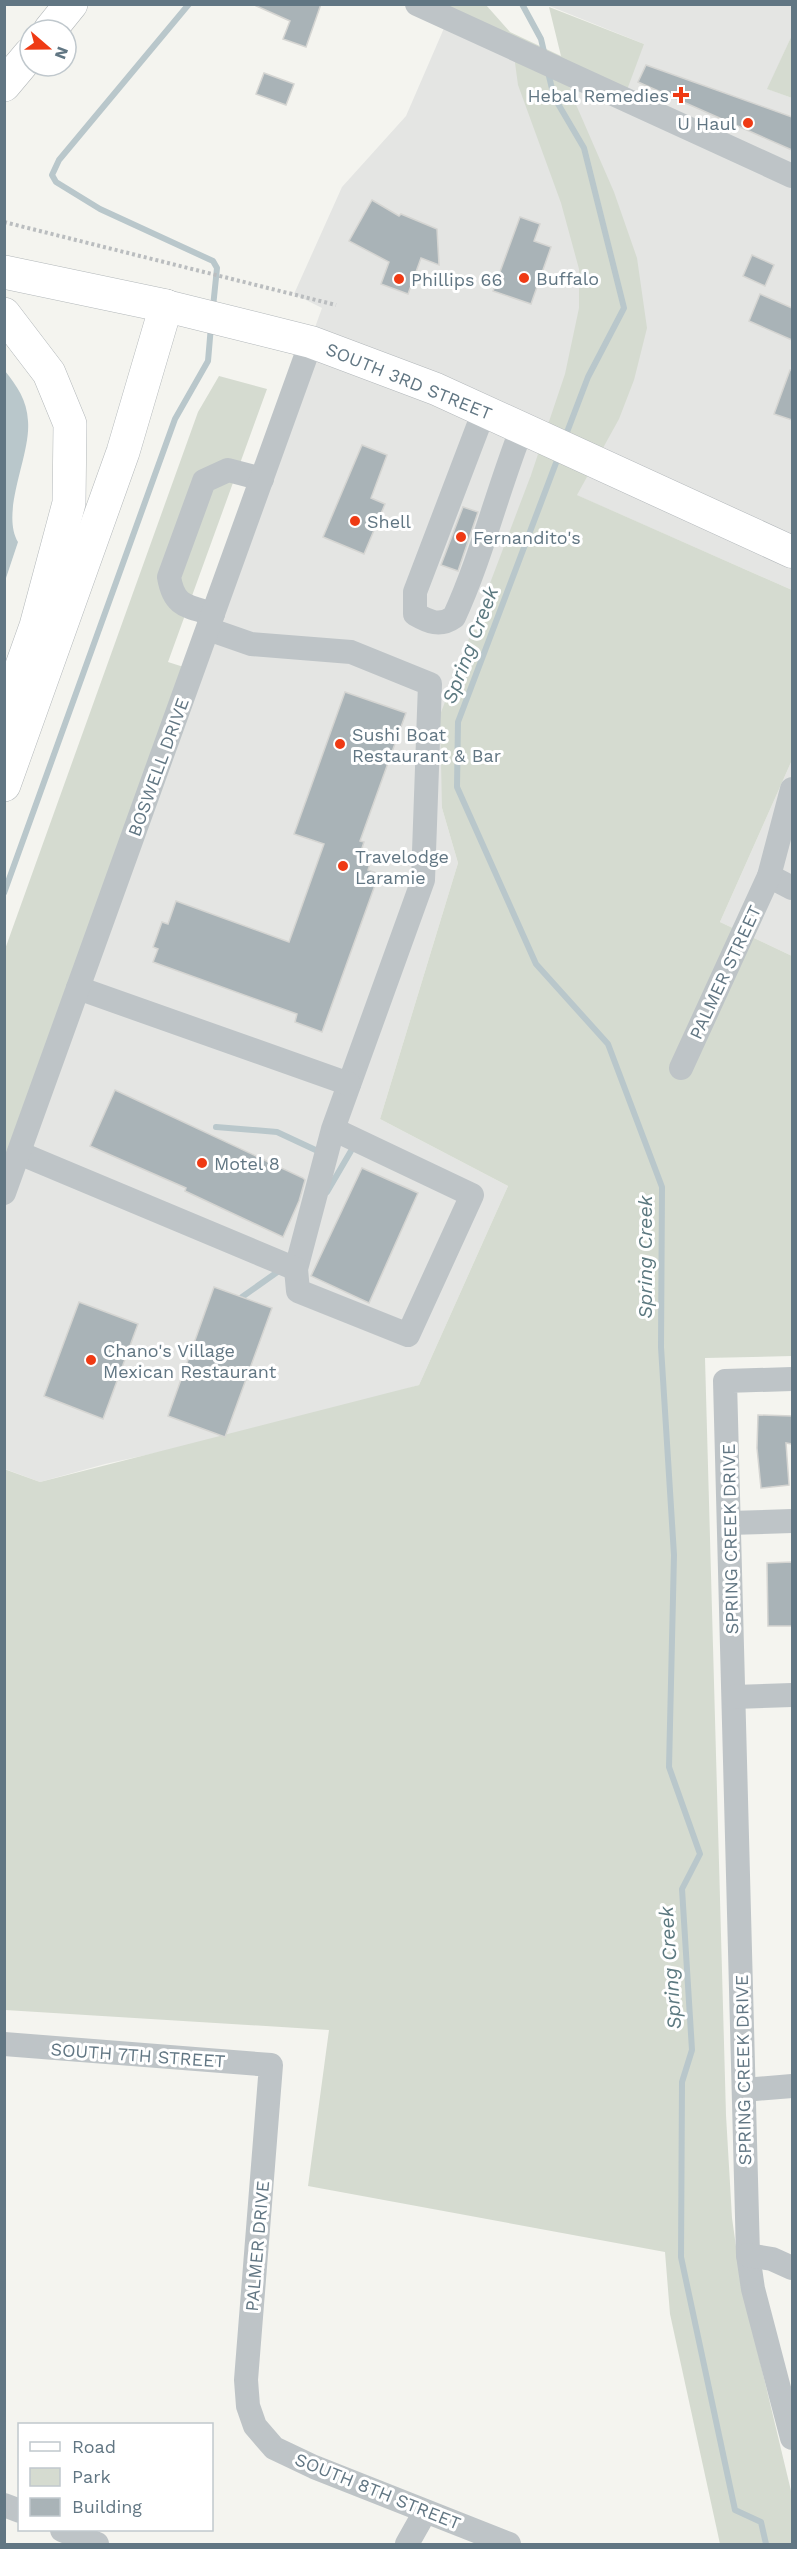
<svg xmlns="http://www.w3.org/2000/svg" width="797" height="2549" viewBox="0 0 797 2549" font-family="'Work Sans',sans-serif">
  <rect width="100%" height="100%" fill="#f4f4ef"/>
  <g fill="#e4e5e3">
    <polygon points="547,5 792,5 792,35 768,89 792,98 792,590 531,475 442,808 458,863 380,1119 508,1186 419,1385 279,1426 105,1464 40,1482 5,1469 4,1193 322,308 294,294 342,187 406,116 448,19 583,79 644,44"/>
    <polygon points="792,760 792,956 720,922"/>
  </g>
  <g fill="#d5dbd0">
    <polygon points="417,5 486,5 510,32 561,56 549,7 644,44 624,98 566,72 571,93 614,192 637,258 647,328 634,380 619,419 577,495 792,590 792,760 720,922 792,956 792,1356 705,1358 726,2115 732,2218 741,2282 792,2495 792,2544 720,2544 670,2314 665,2252 308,2186 329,2030 5,2010 4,1469 40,1482 419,1385 508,1186 380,1119 458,863 442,808 440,715 531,475 565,374 579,308 579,269 561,203 518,85 513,48"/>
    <polygon points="792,35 792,98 767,89"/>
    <polygon points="219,376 267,389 168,662 193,670 5,1193 4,952 198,412"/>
  </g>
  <path fill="#b9c7cb" d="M 5,371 C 17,386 27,400 28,421 C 31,456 0,511 18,542 L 5,581 Z"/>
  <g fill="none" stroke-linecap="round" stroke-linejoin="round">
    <g stroke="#b9c7cb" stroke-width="6">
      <polyline points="189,4 59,160 52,175 56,182 100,209 213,261 217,268 213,307"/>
      <polyline points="522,4 541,39 545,56"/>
      <polyline points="548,72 554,97 584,148 624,308 588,377 564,440"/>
      <polyline points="559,455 458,722 457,787 536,964 608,1044 662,1187 661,1347 674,1555 669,1767 700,1854 682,1889 692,2050 682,2082 681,2257 735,2510 761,2522 766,2544"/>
      <polyline points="4,893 175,419 208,361 211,326"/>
      <polyline points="216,1127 277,1132 322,1153"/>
      <polyline points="327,1192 355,1144"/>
      <polyline points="242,1297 283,1268"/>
    </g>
  </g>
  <g fill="#a9b3b7" stroke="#d5d5d2" stroke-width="1.5">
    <polygon points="252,4 321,4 306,47 283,39 290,21"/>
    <polygon points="646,65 792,117 792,150 638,82"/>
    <polygon points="264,73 294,84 286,105 256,94"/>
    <polygon points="372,200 399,216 401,214 437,229 439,265 421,258 408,294 381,284 389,262 349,241"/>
    <polygon points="520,217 540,224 534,241 551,247 531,304 493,291"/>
    <polygon points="752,255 774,265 765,286 743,276"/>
    <polygon points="760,294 792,308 792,340 749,321"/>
    <polygon points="790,370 792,370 792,420 774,414"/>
    <polygon points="362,445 387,455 371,498 385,504 364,554 323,537"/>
    <polygon points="463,507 478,512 458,571 441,565"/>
    <polygon points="345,692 406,713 360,841 364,842 359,857 371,861 368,870 379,874 322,1032 295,1022 297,1014 153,962 158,949 153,947 162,922 168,924 176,901 289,942 324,844 294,834"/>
    <polygon points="115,1090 303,1178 305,1180 299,1201 283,1237 185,1191 186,1188 90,1146"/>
    <polygon points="362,1168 418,1193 369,1303 311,1276"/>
    <polygon points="214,1287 272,1308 225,1437 168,1416"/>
    <polygon points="79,1302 138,1324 103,1419 44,1396"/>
    <polygon points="758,1415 792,1416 792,1444 786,1443 789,1485 761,1488 757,1448"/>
    <polygon points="792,1562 792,1626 768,1626 767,1563"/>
  </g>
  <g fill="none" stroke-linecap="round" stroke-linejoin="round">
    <defs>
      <polyline id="major" points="166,306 311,342 436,389 792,552"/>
      <g id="highway">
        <polyline points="50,30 71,4"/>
        <polyline points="4,85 30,54"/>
        <polyline points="4,272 166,306"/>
        <polyline points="4,314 49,373 70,424 69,503 36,626 4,716"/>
        <polyline points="4,785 123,452 166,306"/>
      </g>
    </defs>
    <use href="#major" stroke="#b2b7ba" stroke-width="33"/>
    <use href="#highway" stroke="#b3b8ba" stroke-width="34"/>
    <polyline stroke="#babdbf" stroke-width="4" stroke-dasharray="3 3" stroke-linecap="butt" points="4,222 336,305"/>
    <g stroke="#bec4c7" stroke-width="24">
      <polyline points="417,4 792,176"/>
      <path d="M 484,411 L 415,592 L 415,614 C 429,622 440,627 454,617 C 482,556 497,491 522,428"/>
      <path d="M 213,614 C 187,606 174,607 169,577 L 204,481 L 228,470 L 262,479"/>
      <polyline points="208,629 251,644 351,652 430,684 423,880 333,1129 296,1269 298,1291 408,1335 472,1195 333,1129"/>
      <polyline points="769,876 792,888"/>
      <polyline points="78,988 349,1084"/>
      <polyline points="681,1068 769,876 792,789"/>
      <polyline points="19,1153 296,1269"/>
      <polyline points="4,1193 311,342"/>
      <polyline points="792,1379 725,1381 748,2255 753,2289 792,2438"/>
      <polyline points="729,1523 792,1521"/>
      <polyline points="734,1697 792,1695"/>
      <polyline points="4,2044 271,2065 246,2380 248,2406 255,2426 274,2448 314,2467 509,2544"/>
      <polyline points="744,2090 792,2086"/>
      <polyline points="748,2255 772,2259 792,2268"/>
      <polyline points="4,2505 20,2511"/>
      <polyline points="62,2530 97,2544"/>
      <polyline points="407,2544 425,2512"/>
    </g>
    <use href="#major" stroke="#fff" stroke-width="32"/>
    <use href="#highway" stroke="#fff" stroke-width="33"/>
  </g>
  <g fill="#ef3a14" stroke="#fff" stroke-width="2">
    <path d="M678 86h6v6h6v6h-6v6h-6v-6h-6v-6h6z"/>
    <circle cx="748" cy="123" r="6"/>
    <circle cx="524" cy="278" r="6"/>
    <circle cx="399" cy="279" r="6"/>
    <circle cx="355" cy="521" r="6"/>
    <circle cx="461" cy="537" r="6"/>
    <circle cx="340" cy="744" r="6"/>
    <circle cx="343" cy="866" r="6"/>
    <circle cx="202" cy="1163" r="6"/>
    <circle cx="91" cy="1360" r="6"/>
  </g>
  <g text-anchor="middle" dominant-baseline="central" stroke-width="6" stroke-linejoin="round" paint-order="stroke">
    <g font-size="18" fill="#617683" stroke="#fff" text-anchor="start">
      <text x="669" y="95" text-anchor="end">Hebal Remedies</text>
      <text x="736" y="123" text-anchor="end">U Haul</text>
      <text x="536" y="278">Buffalo</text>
      <text x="411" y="279">Phillips 66</text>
      <text x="367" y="521">Shell</text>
      <text x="473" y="537">Fernandito's</text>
      <text x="352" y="734">Sushi Boat<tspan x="352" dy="21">Restaurant &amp; Bar</tspan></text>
      <text x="355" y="856">Travelodge<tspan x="355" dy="21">Laramie</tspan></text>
      <text x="214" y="1163">Motel 8</text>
      <text x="103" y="1350">Chano's Village<tspan x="103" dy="21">Mexican Restaurant</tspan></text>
    </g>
    <g font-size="18" fill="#617683" stroke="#fff">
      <text transform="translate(409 381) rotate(22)">SOUTH 3RD STREET</text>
      <text transform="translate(158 767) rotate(-70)">BOSWELL DRIVE</text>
      <text transform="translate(725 972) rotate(-65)">PALMER STREET</text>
      <text transform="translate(730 1539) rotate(-91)">SPRING CREEK DRIVE</text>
      <text transform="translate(138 2055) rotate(4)">SOUTH 7TH STREET</text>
      <text transform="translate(743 2070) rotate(-91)">SPRING CREEK DRIVE</text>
      <text transform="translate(257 2246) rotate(-85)">PALMER DRIVE</text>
      <text transform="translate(378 2491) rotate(22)">SOUTH 8TH STREET</text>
    </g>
    <g font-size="20" font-style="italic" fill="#5c7980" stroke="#fff">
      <text transform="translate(470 645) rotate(-69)">Spring Creek</text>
      <text transform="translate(645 1257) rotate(-90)">Spring Creek</text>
      <text transform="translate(670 1968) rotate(-94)">Spring Creek</text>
    </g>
  </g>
  <rect width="797" height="2549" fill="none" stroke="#617683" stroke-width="12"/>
  <rect x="18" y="2423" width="195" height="108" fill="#ffffff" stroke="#c0c8cd" stroke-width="1.5"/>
  <rect x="30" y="2442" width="30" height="9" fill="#ffffff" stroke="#c0c8cd" stroke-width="1.5"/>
  <text x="72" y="2453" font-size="18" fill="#617683">Road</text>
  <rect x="30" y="2468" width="30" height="18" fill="#d5dbd0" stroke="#c0c8cd" stroke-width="1.5"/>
  <text x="72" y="2483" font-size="18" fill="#617683">Park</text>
  <rect x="30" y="2498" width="30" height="18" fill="#a9b3b7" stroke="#c0c8cd" stroke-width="1.5"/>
  <text x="72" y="2513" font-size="18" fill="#617683">Building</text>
  <g transform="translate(48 48) rotate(110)"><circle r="28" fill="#ffffff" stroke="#c0c8cd" stroke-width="1.5"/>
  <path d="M0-4.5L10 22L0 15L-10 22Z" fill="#ef3a14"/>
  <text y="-9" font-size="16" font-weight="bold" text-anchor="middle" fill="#617683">N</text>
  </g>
</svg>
